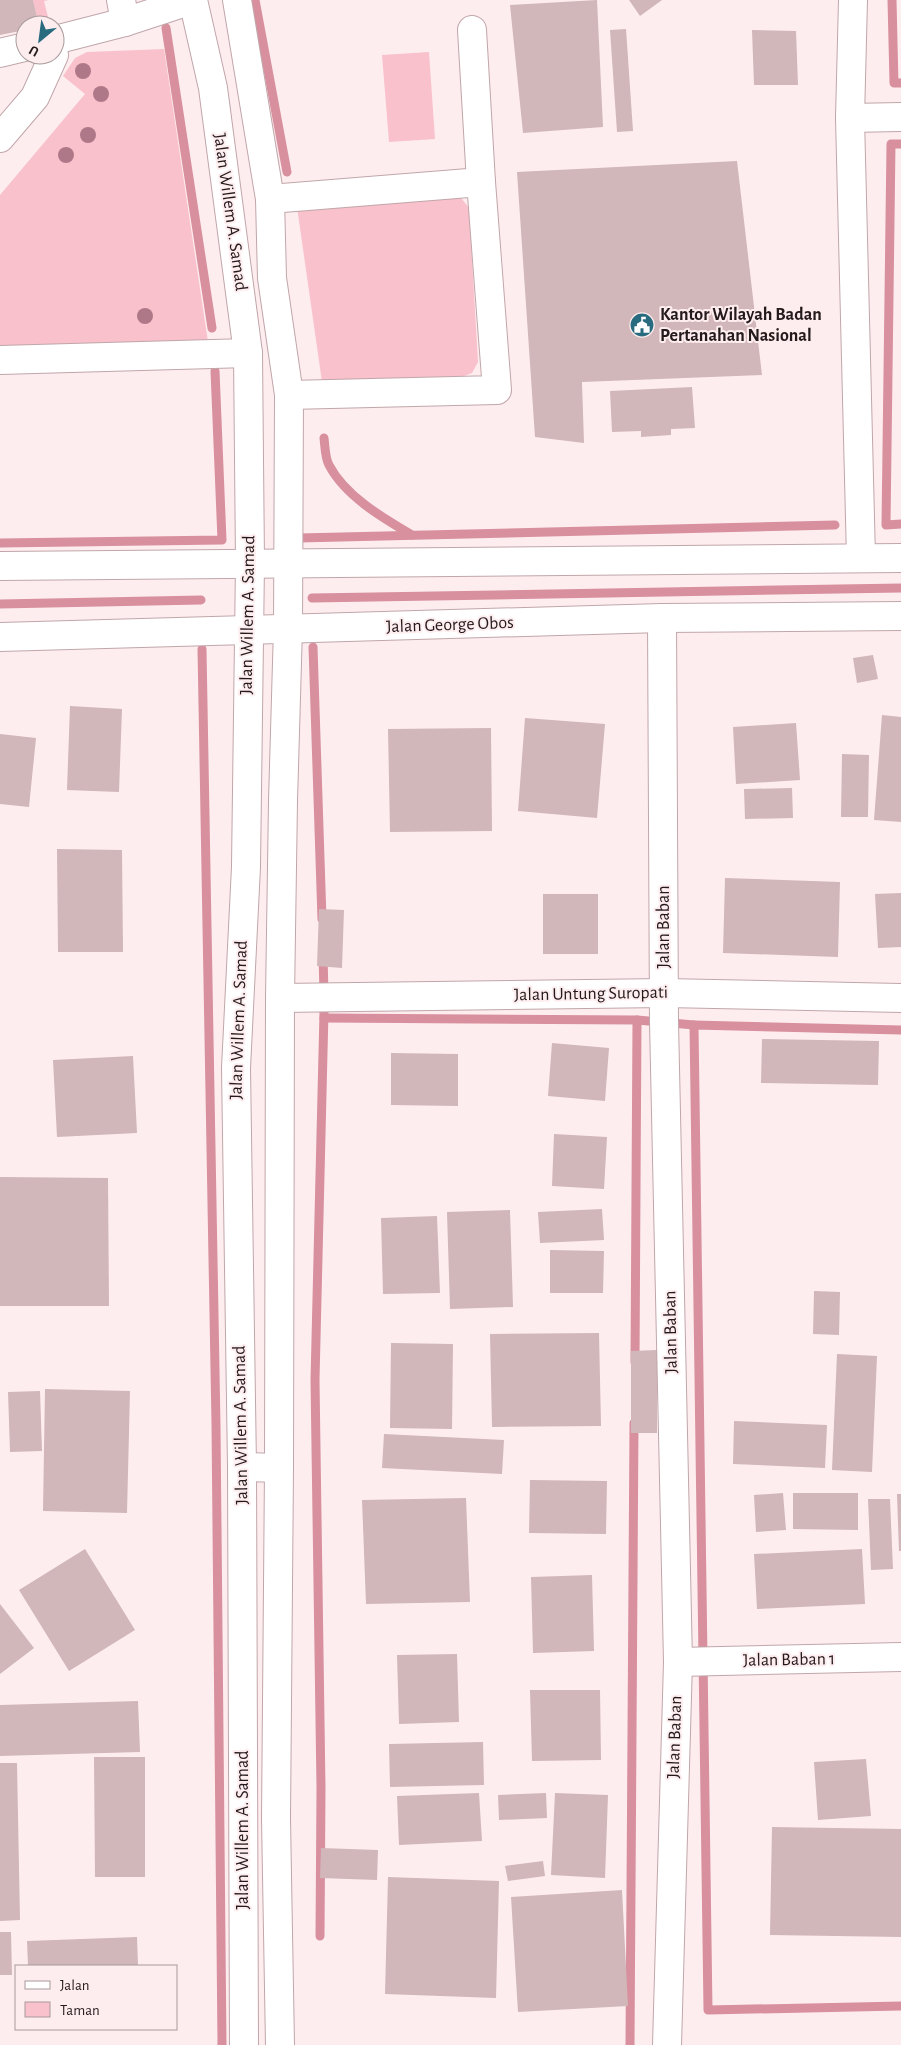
<svg xmlns="http://www.w3.org/2000/svg" width="901" height="2045" viewBox="0 0 901 2045" font-family="'Alegreya Sans',sans-serif">
  <rect width="100%" height="100%" fill="#feedef"/>
  <g fill="#f9c1cb">
    <polygon points="33,0 49,0 44,1 50,25 39,25"/>
    <polygon points="164,49 208,342 0,348 0,195 85,94 63,76 75,58 87,52"/>
    <polygon points="429,52 435,139 389,142 382,55"/>
    <polygon points="449,194 462,199 469,208 478,362 472,373 456,379 322,382 297,207"/>
  </g>
  <g fill="none" stroke-linecap="round" stroke-linejoin="round">
    <g stroke="#d8909e" stroke-width="9">
      <polyline points="255,0 287,172"/>
      <polyline points="892,0 894,83 901,83"/>
      <polyline points="166,28 212,328"/>
      <polyline points="901,144 891,144 886,525 901,524"/>
      <path d="M 324,438 C 325,446 325,458 329,465 C 345,496 383,518 412,535"/>
      <polyline points="299,538 835,525"/>
      <polyline points="0,543 222,540 215,371"/>
      <polyline points="312,598 901,588"/>
      <polyline points="0,604 201,600"/>
      <polyline points="313,647 322,919"/>
      <polyline points="202,649 216,1425 222,2045"/>
      <polyline points="323,955 324,994"/>
      <polyline points="324,1018 637,1020 635,1362"/>
      <polyline points="637,1020 694,1025"/>
      <polyline points="901,1030 694,1025 708,2010 901,2006"/>
      <polyline points="320,1936 321,1788 315,1380 324,1012"/>
      <polyline points="630,2045 634,1423"/>
    </g>
  </g>
  <g fill="#d1b6ba">
    <polygon points="0,0 33,0 39,25 25,25 25,30 0,35"/>
    <polygon points="597,0 603,127 523,133 510,5"/>
    <polygon points="629,0 662,0 640,16"/>
    <polygon points="626,29 633,131 617,132 610,30"/>
    <polygon points="752,30 796,31 798,85 754,85"/>
    <polygon points="737,161 762,375 582,382 584,443 535,437 517,172"/>
    <polygon points="692,387 695,428 671,429 671,435 641,437 641,431 612,432 610,391"/>
    <polygon points="873,655 878,679 857,683 853,658"/>
    <polygon points="70,706 122,709 119,792 67,790"/>
    <polygon points="882,715 901,717 901,822 874,820"/>
    <polygon points="525,718 605,724 597,818 518,811"/>
    <polygon points="796,723 800,780 736,784 733,727"/>
    <polygon points="491,728 492,831 390,832 388,729"/>
    <polygon points="0,734 36,738 29,807 0,804"/>
    <polygon points="842,754 869,755 868,817 841,817"/>
    <polygon points="792,788 793,818 745,819 744,789"/>
    <polygon points="57,849 122,850 123,952 58,952"/>
    <polygon points="725,878 840,882 838,957 723,953"/>
    <polygon points="901,893 901,947 878,948 875,894"/>
    <rect x="543" y="894" width="55" height="60"/>
    <polygon points="319,909 344,910 342,968 317,966"/>
    <polygon points="762,1039 879,1041 878,1085 761,1083"/>
    <polygon points="552,1043 609,1048 605,1101 548,1096"/>
    <polygon points="391,1053 458,1054 458,1106 391,1105"/>
    <polygon points="133,1056 137,1133 57,1137 53,1060"/>
    <polygon points="554,1134 607,1137 604,1189 552,1186"/>
    <polygon points="0,1177 108,1178 109,1306 0,1306"/>
    <polygon points="602,1209 604,1240 540,1243 538,1212"/>
    <polygon points="510,1210 513,1307 450,1309 447,1212"/>
    <polygon points="437,1216 440,1293 383,1294 381,1218"/>
    <polygon points="550,1250 604,1251 603,1293 550,1293"/>
    <polygon points="814,1291 840,1292 839,1335 813,1334"/>
    <polygon points="599,1333 601,1426 492,1427 490,1334"/>
    <polygon points="391,1343 453,1344 452,1429 390,1428"/>
    <polygon points="657,1350 657,1433 631,1433 631,1351"/>
    <polygon points="837,1354 877,1356 872,1472 832,1470"/>
    <polygon points="45,1389 130,1391 127,1513 43,1511"/>
    <polygon points="40,1391 42,1451 10,1452 8,1392"/>
    <polygon points="734,1421 827,1425 825,1468 733,1464"/>
    <polygon points="384,1434 504,1440 502,1474 382,1468"/>
    <polygon points="530,1480 607,1481 606,1534 529,1533"/>
    <polygon points="783,1493 786,1530 756,1532 754,1495"/>
    <polygon points="793,1493 858,1493 858,1530 793,1529"/>
    <polygon points="897,1494 901,1494 901,1551 899,1551"/>
    <polygon points="466,1498 470,1602 366,1604 362,1500"/>
    <polygon points="868,1499 890,1499 893,1569 871,1570"/>
    <polygon points="85,1549 135,1630 69,1671 19,1590"/>
    <polygon points="862,1549 865,1604 757,1609 754,1554"/>
    <polygon points="592,1575 594,1651 533,1653 531,1577"/>
    <polygon points="0,1604 34,1648 0,1674"/>
    <polygon points="457,1654 459,1722 399,1724 397,1655"/>
    <polygon points="530,1690 600,1690 601,1760 532,1761"/>
    <polygon points="138,1701 140,1752 0,1756 0,1705"/>
    <polygon points="483,1742 484,1785 390,1787 389,1744"/>
    <polygon points="94,1757 145,1757 145,1877 95,1877"/>
    <polygon points="866,1759 871,1816 818,1820 814,1762"/>
    <polygon points="0,1763 17,1763 20,1920 0,1921"/>
    <polygon points="479,1793 482,1841 399,1845 397,1796"/>
    <polygon points="546,1793 547,1818 499,1820 498,1795"/>
    <polygon points="555,1793 608,1795 605,1878 551,1875"/>
    <polygon points="772,1827 901,1829 901,1937 770,1935"/>
    <polygon points="321,1848 378,1850 377,1880 320,1878"/>
    <polygon points="543,1861 545,1876 508,1881 505,1866"/>
    <polygon points="388,1877 499,1881 496,1998 385,1994"/>
    <polygon points="622,1890 628,2006 518,2012 511,1897"/>
    <polygon points="0,1932 11,1932 12,1975 0,1975"/>
    <polygon points="137,1937 138,1966 28,1966 27,1941"/>
  </g>
  <g fill="none" stroke-linecap="round" stroke-linejoin="round">
    <defs>
      <g id="minor">
        <polyline points="121,0 125,22"/>
        <polyline points="853,0 850,118 861,558"/>
        <polyline points="472,30 481,182"/>
        <polyline points="55,40 125,22 192,0"/>
        <polyline points="0,53 25,47"/>
        <polyline points="850,118 901,117"/>
        <polyline points="0,138 35,97 54,55"/>
        <polyline points="270,199 481,182 497,390 289,395"/>
        <polyline points="0,360 248,353"/>
        <polyline points="662,618 664,1022 678,1662 667,2045"/>
        <polyline points="280,998 665,993 901,998"/>
        <polyline points="242,1467 279,1468"/>
        <polyline points="678,1662 901,1657"/>
      </g>
      <g id="major">
        <polyline points="193,0 213,88 248,353 250,563 246,867 236,1068 242,1467 244,2045"/>
        <polyline points="237,0 270,199 272,278 289,395 288,628 283,801 280,998 279,1468 276,1819 280,2045"/>
        <polyline points="0,566 901,558"/>
        <polyline points="0,637 662,618 901,616"/>
      </g>
    </defs>
    <use href="#minor" stroke="#c0a6aa" stroke-width="30"/>
    <use href="#major" stroke="#c0a6aa" stroke-width="30"/>
    <use href="#minor" stroke="#fff" stroke-width="28"/>
    <use href="#major" stroke="#fff" stroke-width="28"/>
  </g>
  <g fill="#af7888">
    <circle cx="83" cy="71" r="8"/>
    <circle cx="101" cy="94" r="8"/>
    <circle cx="88" cy="135" r="8"/>
    <circle cx="66" cy="155" r="8"/>
    <circle cx="145" cy="316" r="8"/>
  </g>
  <defs>
    <symbol id="civic-disc" viewBox="-11 -11 22 22"><circle r="9.5" fill="#296b7e" stroke="#feedef"/><path d="M-.6-6.5H3V-4.5H.6V-3L4-1V1h2V6H-6V1h2V-1L-.6-3ZM-1.2 2.5V6h2.4V2.5Z" fill="#fff"/></symbol>
  </defs>
  <g fill-rule="evenodd">
    <use href="#civic-disc" x="628" y="311" width="28" height="28"/>
  </g>
  <g text-anchor="middle" dominant-baseline="central" stroke-width="4" stroke-linejoin="round" paint-order="stroke">
    <g font-size="18" fill="#241a1c" stroke="#feedef">
      <text transform="translate(230 212) rotate(82)">Jalan Willem A. Samad</text>
      <text transform="translate(248 615) rotate(-89)">Jalan Willem A. Samad</text>
      <text transform="translate(450 625) rotate(-2)">Jalan George Obos</text>
      <text transform="translate(664 927) rotate(-90)">Jalan Baban</text>
      <text transform="translate(591 994) rotate(-1)">Jalan Untung Suropati</text>
      <text transform="translate(239 1020) rotate(-88)">Jalan Willem A. Samad</text>
      <text transform="translate(671 1332) rotate(-91)">Jalan Baban</text>
      <text transform="translate(241 1425) rotate(-91)">Jalan Willem A. Samad</text>
      <text transform="translate(789 1660) rotate(-1)">Jalan Baban 1</text>
      <text transform="translate(675 1737) rotate(-88)">Jalan Baban</text>
      <text transform="translate(243 1830) rotate(-90)">Jalan Willem A. Samad</text>
    </g>
    <g font-size="18" font-weight="bold" fill="#241a1c" stroke="#feedef" text-anchor="start">
      <text x="660" y="315">Kantor Wilayah Badan<tspan x="660" dy="21">Pertanahan Nasional</tspan></text>
    </g>
  </g>
  <rect x="15" y="1965" width="162" height="65" fill="#feedef" stroke="#a7999b"/>
  <rect x="25" y="1981" width="25" height="8" fill="#ffffff" stroke="#a7999b"/>
  <text x="60" y="1990" font-size="15" fill="#241a1c">Jalan</text>
  <rect x="25" y="2002" width="25" height="15" fill="#f9c1cb" stroke="#a7999b"/>
  <text x="60" y="2015" font-size="15" fill="#241a1c">Taman</text>
  <g transform="translate(40 40) rotate(209)"><circle r="24" fill="#feedef" stroke="#a7999b"/>
  <path d="M0-4L9 19L0 12L-9 19Z" fill="#296b7e"/>
  <text y="-8" font-size="14" font-weight="bold" text-anchor="middle" fill="#241a1c">U</text>
  </g>
</svg>
